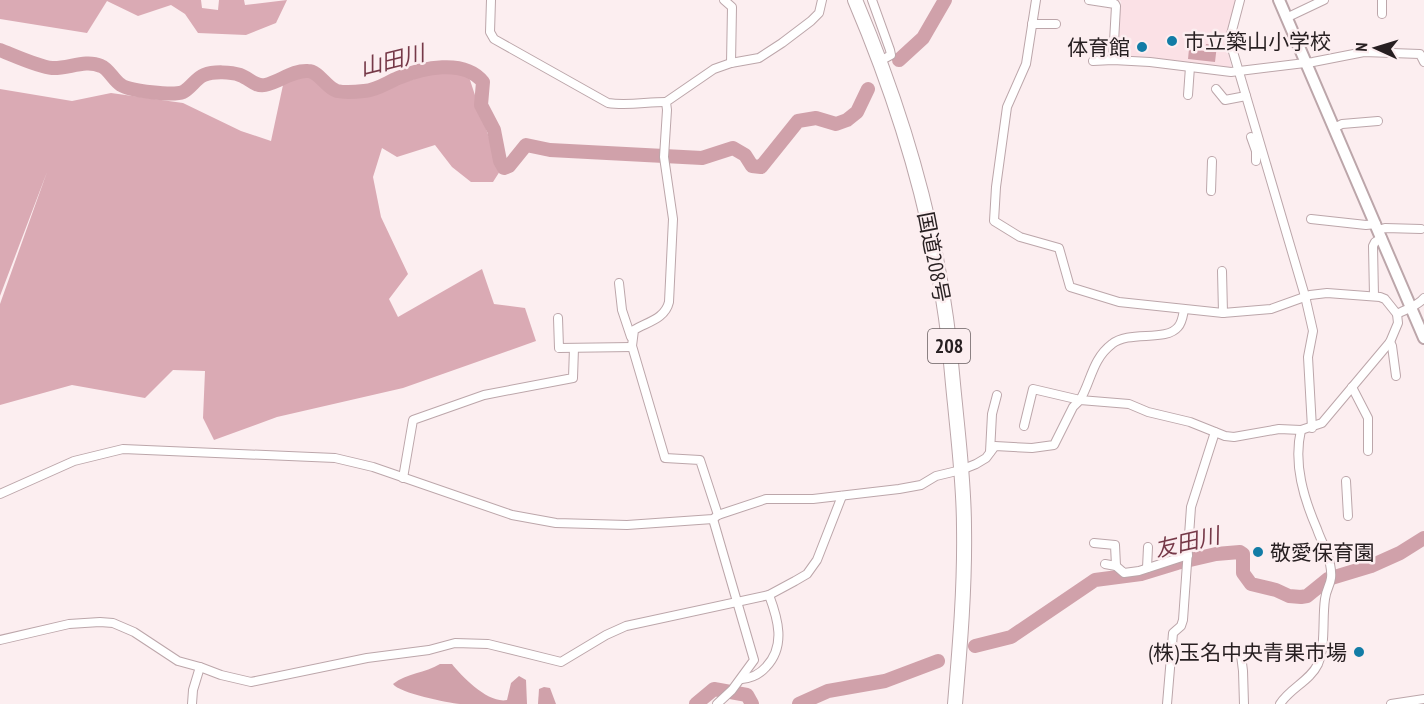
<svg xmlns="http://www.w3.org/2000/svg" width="1424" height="704" viewBox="0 0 1424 704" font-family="'PT Sans Narrow','Noto Sans JP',sans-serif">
  <rect width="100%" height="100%" fill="#fceef0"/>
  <polygon fill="#fbe1e6" points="1118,0 1236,0 1234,15 1229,24 1227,49 1232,69 1116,59 1121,1"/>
  <g fill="#daaab4">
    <polygon points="0,0 201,0 202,8 218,10 219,0 244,0 245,5 287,0 276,23 246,35 198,33 185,14 171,5 138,16 107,1 87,33 0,19"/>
    <polygon points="309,70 331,94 361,96 430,74 456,72 469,77 500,171 493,182 471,182 452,167 435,145 397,157 382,148 373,177 381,217 408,274 389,299 398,317 482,269 494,304 525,308 536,341 403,388 277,417 214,440 203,418 205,371 173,370 145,398 72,385 0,405 0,304 47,172 0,296 0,89 72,101 111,93 183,103 241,131 271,141 283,85 289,79"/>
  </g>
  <g fill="#d0a1aa">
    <polygon points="1206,44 1217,45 1215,62 1188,59 1189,49 1205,51"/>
    <path d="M 440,664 L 452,664 C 462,677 489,704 507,700 L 511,683 L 519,676 L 526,680 L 527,704 C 505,704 482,704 460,704 C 448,703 399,693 393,684 C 407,673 425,673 440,664 Z"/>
    <polygon points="544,687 550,688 556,704 538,704 539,689"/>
  </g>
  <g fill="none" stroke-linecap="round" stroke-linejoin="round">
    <g stroke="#d0a1aa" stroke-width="14">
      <path d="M 0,50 C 13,55 39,67 52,68 C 68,69 85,59 101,66 C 109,69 113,80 121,85 C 130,91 173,96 183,92 C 191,88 196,78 204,75 C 214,71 231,72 240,75 C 249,78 255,87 265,85 C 280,82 292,70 308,71 C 319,71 326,88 337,91 C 346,93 355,92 364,91 C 377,90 386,83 398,78 C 422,68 464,58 483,82 L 481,105 L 494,130 L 500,161 L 504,168 L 509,166 L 526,145 L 550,150 L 702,158 L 733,148 L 745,155 L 752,166 L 761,167 L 798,121 L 816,118 L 836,124 L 847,120 L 857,112 L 868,89"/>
      <polyline points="899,60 923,38 945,0"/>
      <polyline points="975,646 1011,637 1095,580 1141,574 1177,563 1216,554 1240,552 1243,554 1243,573 1251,584 1276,590 1289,596 1301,597 1307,596 1328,579 1371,566 1400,553 1424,538"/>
      <polyline points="696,704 714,689 747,695 752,704"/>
      <polyline points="799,704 828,691 885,681 938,661"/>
    </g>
    <defs>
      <g id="minor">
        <path d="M 491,0 L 490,32 L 494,39 L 608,103 C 627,106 646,102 666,102"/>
        <polyline points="724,0 732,7 731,63"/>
        <polyline points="872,0 890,50 891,55 880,61"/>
        <polyline points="1089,0 1115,4 1116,6 1113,60"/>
        <polyline points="1240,0 1230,38 1231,45 1305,296 1313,331 1308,357 1312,428"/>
        <polyline points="1382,14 1382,0"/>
        <polyline points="1286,18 1324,0"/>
        <polyline points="1032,24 1056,24"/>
        <polyline points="1093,61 1113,60 1150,62 1231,72 1313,62 1364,52 1420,54 1424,62"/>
        <polyline points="1216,89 1225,100 1246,96"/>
        <polyline points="1188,95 1190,67"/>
        <polyline points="1334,128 1342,124 1378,121"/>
        <polyline points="1251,137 1256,151 1256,161"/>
        <polyline points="1211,191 1212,161"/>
        <polyline points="1311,219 1366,225 1376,224"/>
        <polyline points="1379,230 1385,228 1421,229"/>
        <polyline points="1222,271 1223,313"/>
        <polyline points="619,283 622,310 631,337"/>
        <polyline points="1374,296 1373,246 1375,242 1382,238"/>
        <path d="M 1397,314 C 1406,309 1418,306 1424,298"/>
        <polyline points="558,318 559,348 632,347"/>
        <polyline points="1390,342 1392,346 1396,376"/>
        <polyline points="1352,387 1368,418 1368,451"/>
        <path d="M 1024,426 L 1033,389 L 1080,400 C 1091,382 1092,359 1112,344 C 1129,330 1166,342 1178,327 C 1182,323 1183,315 1184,310"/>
        <polyline points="990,452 992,414 997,395"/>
        <polyline points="403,478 413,420 484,395 573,378 574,348"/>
        <polyline points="1346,481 1348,516"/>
        <polyline points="0,494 74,461 123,449 335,458 373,467 512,515 556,523 627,525 713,519 718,515 766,499 813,499 899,489 921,485 936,476 961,470 976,464 986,458 995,446 1032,448 1054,445 1073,407 1080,400 1129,404 1148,412 1190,422 1225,436 1234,437 1279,429 1301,430 1322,423 1390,342 1398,323 1397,314 1385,299 1380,297 1327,293 1310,295 1271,309 1223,313 1119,302 1070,287 1059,248 1020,237 994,221 996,187 1007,107 1026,64 1036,0"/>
        <path d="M 718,515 L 700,460 L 665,458 L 632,346 L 634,330 C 647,322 665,319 669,302 L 673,219 L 664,157 L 667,110 L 666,102 L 714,69 L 731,63 L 759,58 L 782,43 L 811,21 L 819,13 L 822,0"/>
        <polyline points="713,519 754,660 732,690 717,704"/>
        <polyline points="1094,543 1115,545 1116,566 1124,573 1139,571 1188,555"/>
        <polyline points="1105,564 1116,566"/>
        <polyline points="1147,568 1148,547"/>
        <polyline points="0,640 69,624 100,622 113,623 134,632 178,661 200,667 221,675 251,682 367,658 429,650 455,643 488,644 561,662 606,635 626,626 769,595 795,581 807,574 817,560 842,496"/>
        <polyline points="1241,655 1243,671 1244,704"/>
        <path d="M 742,679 C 752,678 759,675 766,667 C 786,646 778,619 769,595"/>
        <polyline points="192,704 193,690 200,667"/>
        <polyline points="1167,704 1173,633 1181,626 1183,620 1191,507 1215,432"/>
        <path d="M 1280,704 C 1290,688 1310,681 1318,664 C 1326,644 1322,620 1325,599 C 1327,584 1334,584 1330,564 C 1328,552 1321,541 1317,529 C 1304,499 1293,464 1301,430"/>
        <polyline points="1391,704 1424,699"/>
      </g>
      <polyline id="tertiary" points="1279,0 1424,338"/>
      <path id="trunk" d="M 855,0 C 898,101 931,209 946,318 C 950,347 952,376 955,404 C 959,445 964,486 964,527 C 965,586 960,645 955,704"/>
    </defs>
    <use href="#minor" stroke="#bca6aa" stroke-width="10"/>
    <use href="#tertiary" stroke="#bca6aa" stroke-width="14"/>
    <use href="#trunk" stroke="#bca6aa" stroke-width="16"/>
    <use href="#minor" stroke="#fff" stroke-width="8"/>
    <use href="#tertiary" stroke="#fff" stroke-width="10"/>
    <use href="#trunk" stroke="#fff" stroke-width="14"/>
  </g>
  <g fill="#127ca6" stroke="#fceef0" stroke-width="2">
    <circle cx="1172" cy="41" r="6"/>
    <circle cx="1142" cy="47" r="6"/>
    <circle cx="1258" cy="552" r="6"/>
    <circle cx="1359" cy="652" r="6"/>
  </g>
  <g text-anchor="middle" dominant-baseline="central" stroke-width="5" stroke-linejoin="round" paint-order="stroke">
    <rect fill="#fceef0" stroke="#675d5f" stroke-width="1.5" x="928" y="329" width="42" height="34" rx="4.5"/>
    <g font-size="20" font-weight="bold" fill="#271f21">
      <text x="949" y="346">208</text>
    </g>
    <g font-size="21" fill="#271f21" stroke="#fceef0" text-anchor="start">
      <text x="1184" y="41">市立築山小学校</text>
      <text x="1130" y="47" text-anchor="end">体育館</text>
      <text x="1270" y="552">敬愛保育園</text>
      <text x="1347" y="652" text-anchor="end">(株)玉名中央青果市場</text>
    </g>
    <g font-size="21" fill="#271f21" stroke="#fceef0">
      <text transform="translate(934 257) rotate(79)">国道208号</text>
    </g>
    <g font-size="22" font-style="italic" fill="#763948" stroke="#fceef0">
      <text transform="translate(392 60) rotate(-14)">山田川</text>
      <text transform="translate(1187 542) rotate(-13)">友田川</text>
    </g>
  </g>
  <g transform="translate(1376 48) rotate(274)" stroke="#fceef0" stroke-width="4.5" paint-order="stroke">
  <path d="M0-4.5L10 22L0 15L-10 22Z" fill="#271f21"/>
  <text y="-9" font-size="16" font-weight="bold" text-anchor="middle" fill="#271f21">N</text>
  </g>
</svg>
